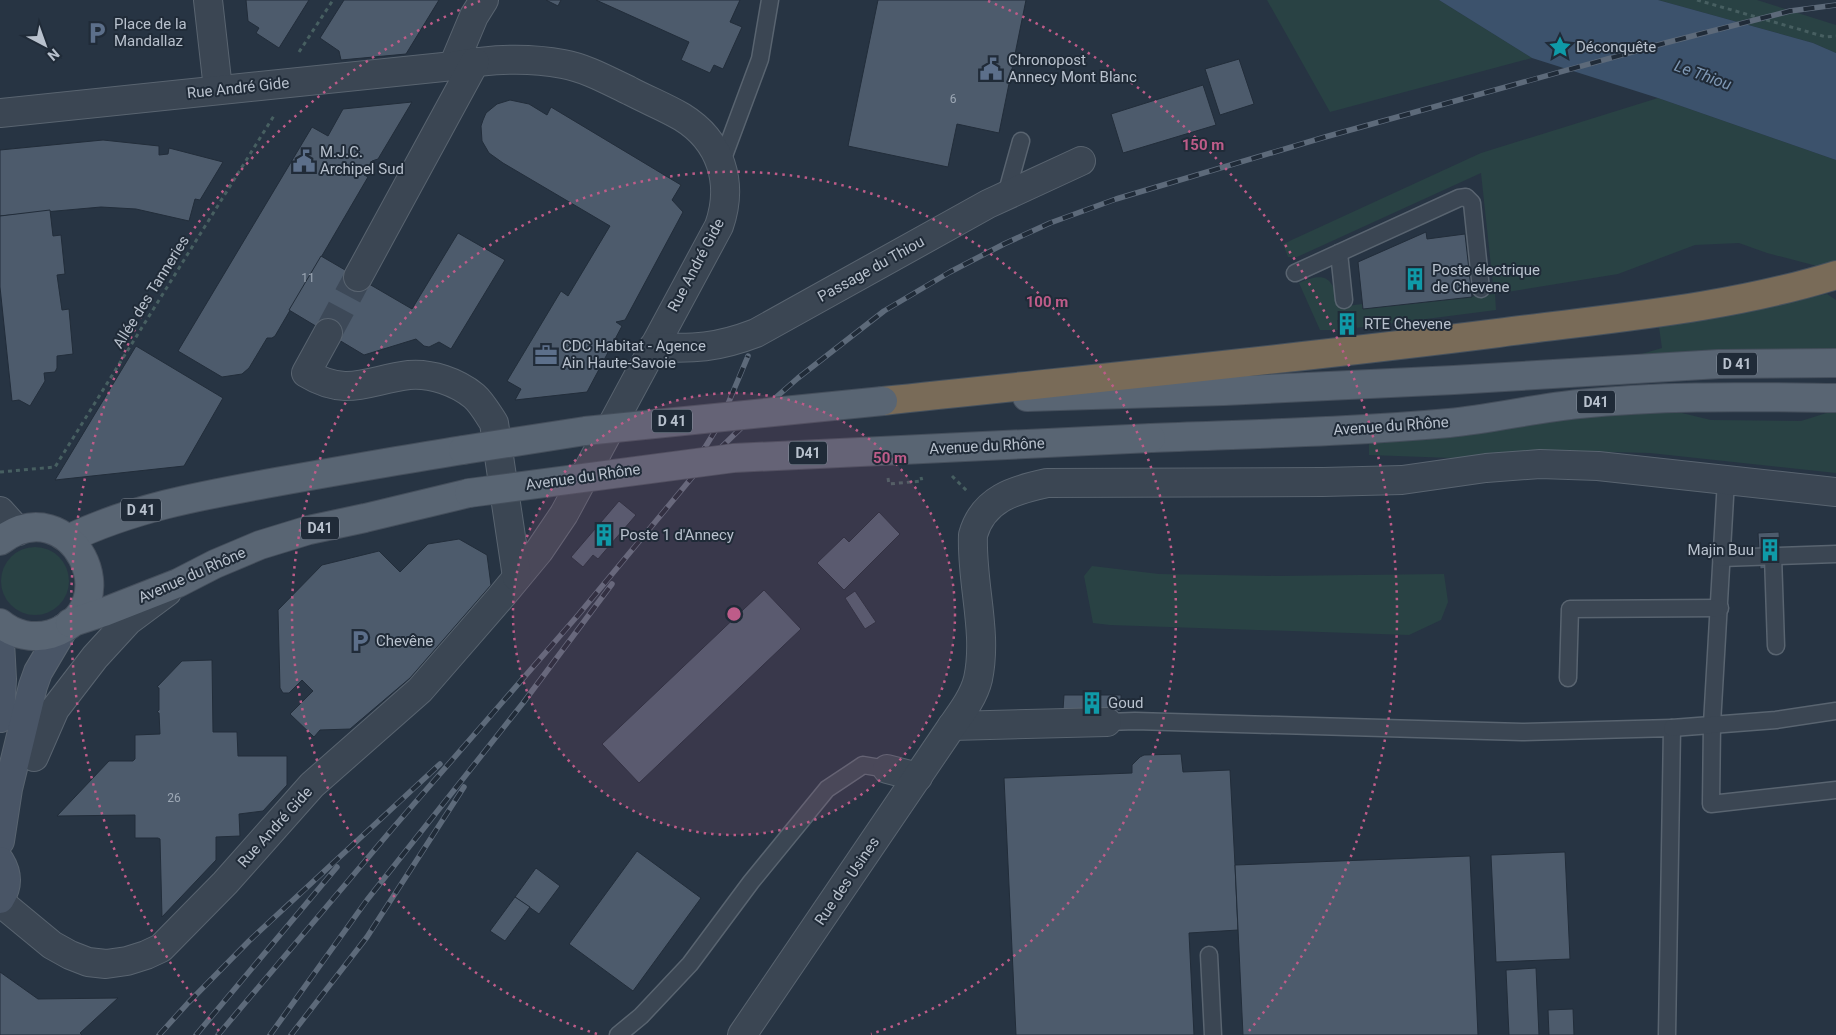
<svg xmlns="http://www.w3.org/2000/svg" width="1836" height="1035" viewBox="0 0 1836 1035" font-family="Roboto,sans-serif">
  <rect width="100%" height="100%" fill="#273443"/>
  <g fill="#294244">
    <polygon points="1267,0 1439,0 1532,58 1330,112"/>
    <polygon points="1658,0 1757,0 1836,25 1836,53 1813,43"/>
    <path d="M 1658,98 L 1836,160 L 1836,271 L 1767,253 L 1739,243 L 1695,245 L 1618,274 L 1495,294 L 1496,310 L 1356,328 L 1355,318 L 1339,320 L 1339,330 L 1320,330 L 1299,283 C 1328,270 1333,280 1340,307 L 1362,304 L 1363,309 L 1494,294 L 1481,173 L 1297,257 L 1288,257 L 1283,244 L 1481,153 Z"/>
    <polygon points="1827,294 1836,300 1836,354 1638,355 1662,348 1659,327"/>
    <polygon points="1661,408 1711,420 1801,421 1836,410 1836,473 1650,453 1570,451 1452,458 1369,455 1369,441"/>
    <circle cx="35" cy="581" r="34"/>
    <polygon points="1092,566 1159,574 1278,576 1444,574 1448,602 1441,620 1409,635 1110,625 1093,623 1084,576"/>
  </g>
  <polygon fill="#3c526c" points="1439,0 1658,0 1813,43 1836,53 1836,160 1658,98 1532,58"/>
  <g fill="#4d5b6c" stroke="#222d3a">
    <polygon points="246,0 309,0 279,48 256,33 259,28 248,21"/>
    <polygon points="344,0 439,0 406,54 341,60 339,51 320,38"/>
    <polygon points="546,0 561,0 558,6"/>
    <polygon points="596,0 740,0 730,22 742,27 723,69 714,65 710,73 681,60 689,42"/>
    <polygon points="878,0 1026,0 999,133 957,124 948,167 848,146"/>
    <polygon points="1239,59 1254,104 1220,115 1205,69"/>
    <polygon points="1203,85 1216,125 1123,153 1111,114"/>
    <polygon points="510,100 529,104 547,115 551,107 681,185 672,200 683,212 625,320 616,322 622,326 587,392 515,400 521,389 507,381 561,291 568,296 610,226 503,163 489,153 482,141 481,126 483,120 486,113 497,104"/>
    <polygon points="412,102 378,159 372,161 368,167 364,175 368,177 275,336 272,338 267,338 249,368 242,374 222,377 178,351 312,127 328,136 343,109"/>
    <polygon points="103,140 159,146 159,155 168,154 169,148 223,162 200,200 195,199 189,221 136,209 101,207 0,216 0,150"/>
    <polygon points="50,210 53,236 61,235 65,274 57,275 62,310 69,309 73,354 57,356 57,368 55,372 44,373 45,381 30,406 19,400 12,401 0,287 0,216"/>
    <polygon points="1426,232 1427,239 1465,234 1472,297 1363,309 1358,262"/>
    <polygon points="458,233 505,260 451,349 439,342 429,347 424,346 416,339 364,355 289,310 321,256 412,309"/>
    <polygon points="1355,318 1356,328 1339,330 1338,320"/>
    <polygon points="136,346 223,398 184,466 55,480"/>
    <polygon points="619,501 636,515 598,559 593,555 583,567 571,557"/>
    <polygon points="879,512 900,534 844,590 817,563 844,537 849,542"/>
    <polygon points="1779,532 1781,567 1760,569 1758,533"/>
    <polygon points="459,539 487,555 491,585 410,678 350,729 320,730 314,737 290,714 313,691 302,680 289,693 283,693 280,688 278,610 322,565 379,551 400,572 428,544"/>
    <polygon points="764,590 801,629 639,783 602,744"/>
    <polygon points="855,591 876,622 865,629 845,598"/>
    <polygon points="212,660 213,732 237,732 238,756 287,756 287,785 263,811 239,814 240,836 216,837 216,860 162,917 160,839 158,838 135,838 135,815 57,816 109,761 133,761 135,759 135,735 160,734 159,713 157,712 159,710 159,688 157,687 182,661"/>
    <polygon points="1064,695 1121,695 1121,711 1063,710"/>
    <polygon points="1181,754 1183,772 1230,770 1235,865 1238,930 1189,933 1194,1035 1016,1035 1004,778 1132,773 1132,765 1140,757 1144,755"/>
    <polygon points="637,851 701,898 633,991 569,944"/>
    <polygon points="1565,852 1570,959 1496,962 1491,855"/>
    <polygon points="1470,856 1478,1035 1243,1035 1235,865"/>
    <polygon points="536,868 560,886 539,914 515,897"/>
    <polygon points="515,897 530,907 505,941 490,931"/>
    <polygon points="1536,968 1539,1035 1509,1035 1506,970"/>
    <polygon points="0,972 38,999 118,998 80,1033 82,1035 0,1035"/>
    <polygon points="1573,1009 1574,1035 1549,1035 1548,1010"/>
  </g>
  <g fill="none" stroke-linecap="round" stroke-linejoin="round">
    <polyline stroke="#3d4958" stroke-width="28" stroke-dasharray="28 14" stroke-linecap="butt" points="328,333 358,277"/>
    <defs>
      <g id="lane">
        <polyline points="721,164 760,59 770,0"/>
        <polyline points="1006,195 1021,141"/>
        <polyline points="1339,253 1344,300"/>
        <polyline points="1295,273 1459,198 1466,197 1472,203 1481,289"/>
        <polyline points="1726,480 1712,724 1711,804 1836,790"/>
        <polyline points="1773,556 1776,646"/>
        <polyline points="1721,558 1836,554"/>
        <polyline points="1568,678 1570,609 1720,608"/>
        <polyline points="1107,722 1135,721 1522,732 1672,728 1667,1035"/>
        <polyline points="1672,728 1776,720 1836,711"/>
        <polyline points="1209,955 1213,1035"/>
        <polyline points="618,1035 641,1016 690,964 751,882 827,789 863,765 887,769"/>
      </g>
      <g id="street">
        <polyline points="208,0 218,89"/>
        <polyline points="453,66 474,16 484,0"/>
        <path d="M 0,113 L 453,66 C 490,59 526,57 563,64 C 586,68 609,81 630,91 C 647,100 665,107 682,117 C 721,141 734,183 719,226 L 564,514 L 539,551 L 500,598 L 420,690 L 312,785 L 225,883 L 161,948 L 146,955 L 127,961 L 106,964 L 88,962 L 70,955 L 52,945 L 0,902"/>
        <polyline points="358,277 475,62"/>
        <path d="M 328,333 L 306,373 C 347,398 368,380 409,375 C 431,373 457,382 474,396 C 482,403 488,414 494,423 L 517,577"/>
        <path d="M 653,347 C 694,349 717,348 756,333 L 988,204 L 1081,161"/>
        <polyline points="0,511 18,531"/>
        <polyline points="952,726 1107,722"/>
        <polyline points="34,757 55,709 95,657 128,621 167,592"/>
        <polyline points="887,769 918,777"/>
        <path d="M 742,1035 L 952,726 C 962,712 974,696 978,679 C 988,632 971,583 973,535 C 983,499 1014,490 1047,483 L 1323,482 L 1402,480 L 1486,468 L 1540,464 L 1598,466 L 1836,492"/>
      </g>
      <g id="secondary">
        <polyline points="0,642 2,679 0,718"/>
        <polyline points="0,841 8,789 33,686 38,672 64,628"/>
        <path d="M 0,861 C 8,874 8,886 0,899"/>
      </g>
      <g id="primary">
        <polyline points="1027,397 1224,391 1454,380 1719,364 1836,363"/>
        <path d="M 1151,438 C 1250,434 1350,432 1449,423 C 1492,419 1536,408 1579,404 C 1665,395 1750,397 1836,398"/>
        <path d="M 68,539 C 134,507 205,495 276,482 C 338,471 400,460 463,450"/>
        <path d="M 0,541 C 70,487 132,607 51,634 C 33,639 14,635 0,623"/>
        <polyline points="70,623 104,612 178,583 215,564 260,545 309,530 365,518 469,493"/>
      </g>
      <path id="highway" d="M 883,401 C 1088,379 1294,359 1498,333 C 1611,318 1727,309 1836,275"/>
    </defs>
    <use href="#lane" stroke="#596470" stroke-width="19"/>
    <use href="#street" stroke="#596470" stroke-width="30"/>
    <use href="#secondary" stroke="#596470" stroke-width="30"/>
    <use href="#primary" stroke="#454f5c" stroke-width="30"/>
    <use href="#highway" stroke="#46515d" stroke-width="30"/>
    <g stroke="#475f61" stroke-width="3" stroke-dasharray="4 4" stroke-linecap="butt">
      <polyline points="1697,0 1826,37 1836,36"/>
      <polyline points="299,52 333,0"/>
      <polyline points="0,472 55,467 275,114"/>
      <polyline points="952,476 967,491"/>
      <polyline points="888,478 889,484 922,481 921,477"/>
    </g>
    <use href="#lane" stroke="#3b4653" stroke-width="16"/>
    <use href="#street" stroke="#3b4653" stroke-width="28"/>
    <use href="#secondary" stroke="#495566" stroke-width="28"/>
    <use href="#primary" stroke="#596573" stroke-width="28"/>
    <use href="#highway" stroke="#796b58" stroke-width="28"/>
    <defs>
      <g id="rail">
        <polyline points="688,475 720,423 748,356"/>
        <polyline points="159,1035 188,1003 249,941 440,764"/>
        <polyline points="196,1035 337,867"/>
        <polyline points="218,1035 393,828 579,614 699,469 740,429 798,378 884,311 950,272 1004,244 1050,223 1116,199 1325,137 1665,43 1790,11 1836,5"/>
        <polyline points="270,1035 367,900 523,703 612,584"/>
        <polyline points="291,1035 367,937 464,787"/>
      </g>
    </defs>
    <use href="#rail" stroke="#5d6a7a" stroke-width="5.5"/>
    <use href="#rail" stroke="#202b38" stroke-width="4" stroke-dasharray="11" stroke-linecap="butt"/>
    <defs>
      <g id="primary-bridge">
        <polyline points="463,450 585,431 883,401"/>
        <polyline points="469,493 734,458 1151,438"/>
      </g>
    </defs>
    <use href="#primary-bridge" stroke="#454f5c" stroke-width="30" stroke-linecap="butt"/>
    <use href="#primary-bridge" stroke="#596573" stroke-width="28"/>
  </g>
  <circle cx="734" cy="614" r="221" fill="#be5c89" fill-opacity=".12"/>
  <g fill="none" stroke="#be5c89" stroke-width="2.5" stroke-dasharray="2.5 5">
    <circle cx="734" cy="614" r="221"/>
    <path d="M597 1034A442 442 0 1 1 871 1034"/>
    <path d="M219 1031A663 663 0 0 1 480 1M988 1A663 663 0 0 1 1249 1031"/>
  </g>
  <defs>
    <symbol id="parking-bare" viewBox="-9 -9 18 18"><path d="M-3.5-5.5H1a3.5 3.5 0 0 1 0 7H-1V5.5H-3.5ZM-1-3.4V-.6H.8a1.4 1.4 0 0 0 0-2.8Z" fill="#5c6f8a" stroke="#202b38" stroke-width="2.5" paint-order="stroke"/></symbol>
    <symbol id="sight-bare" viewBox="-9 -9 18 18"><path d="M0-6L1.8-2.2L6-1.7L2.9 1.2L3.7 5.4L0 3.3L-3.7 5.4L-2.9 1.2L-6-1.7L-1.8-2.2Z" fill="#0f9aa8" stroke="#202b38" stroke-width="2.5" paint-order="stroke"/></symbol>
    <symbol id="civic-bare" viewBox="-9 -9 18 18"><path d="M-.6-6.5H3V-4.5H.6V-3L4-1V1h2V6H-6V1h2V-1L-.6-3ZM-1.2 2.5V6h2.4V2.5Z" fill="#5c6f8a" stroke="#202b38" stroke-width="2.5" paint-order="stroke"/></symbol>
    <symbol id="building-bare" viewBox="-9 -9 18 18"><path d="M-4-6H4V6H1V3H-1V6H-4ZM-2.5-4.3h1.7v1.8h-1.7ZM.8-4.3h1.7v1.8H.8ZM-2.5-1h1.7V.8h-1.7ZM.8-1h1.7V.8H.8Z" fill="#0f9aa8" stroke="#202b38" stroke-width="2.5" paint-order="stroke"/></symbol>
    <symbol id="office-bare" viewBox="-9 -9 18 18"><path d="M-6-3h4V-5.5h4V-3h4V5H-6ZM-1-4.5V-3h2v-1.5ZM-6 0V1H6V0Z" fill="#5c6f8a" stroke="#202b38" stroke-width="2.5" paint-order="stroke"/></symbol>
  </defs>
  <g fill-rule="evenodd">
    <use href="#parking-bare" x="81" y="17" width="32" height="32"/>
    <use href="#sight-bare" x="1544" y="31" width="32" height="32"/>
    <use href="#civic-bare" x="975" y="53" width="32" height="32"/>
    <use href="#civic-bare" x="288" y="145" width="32" height="32"/>
    <use href="#building-bare" x="1399" y="263" width="32" height="32"/>
    <use href="#building-bare" x="1331" y="308" width="32" height="32"/>
    <use href="#office-bare" x="530" y="339" width="32" height="32"/>
    <use href="#building-bare" x="588" y="519" width="32" height="32"/>
    <use href="#building-bare" x="1754" y="534" width="32" height="32"/>
    <use href="#parking-bare" x="344" y="625" width="32" height="32"/>
    <use href="#building-bare" x="1076" y="687" width="32" height="32"/>
  </g>
  <g text-anchor="middle" dominant-baseline="central" stroke-width="4" stroke-linejoin="round" paint-order="stroke">
    <g font-size="12" fill="#9da8b5">
      <text x="953" y="99">6</text>
      <text x="308" y="278">11</text>
      <text x="174" y="798">26</text>
    </g>
    <g fill="#202b38" stroke="#8a94a0" stroke-width="1">
      <rect x="1717" y="352.5" width="40" height="23" rx="4"/>
      <rect x="1577" y="390.5" width="38" height="23" rx="4"/>
      <rect x="652" y="409.5" width="40" height="23" rx="4"/>
      <rect x="789" y="441.5" width="38" height="23" rx="4"/>
      <rect x="121" y="498.5" width="40" height="23" rx="4"/>
      <rect x="301" y="516.5" width="38" height="23" rx="4"/>
    </g>
    <g font-size="14" font-weight="bold" fill="#b8c1cd">
      <text x="1737" y="364">D 41</text>
      <text x="1596" y="402">D41</text>
      <text x="672" y="421">D 41</text>
      <text x="808" y="453">D41</text>
      <text x="141" y="510">D 41</text>
      <text x="320" y="528">D41</text>
    </g>
    <g font-size="15" fill="#b8c1cd" stroke="#202b38" text-anchor="start">
      <text x="114" y="24">Place de la<tspan x="114" dy="17">Mandallaz</tspan></text>
      <text x="1576" y="47">Déconquête</text>
      <text x="1008" y="60">Chronopost<tspan x="1008" dy="17">Annecy Mont Blanc</tspan></text>
      <text x="320" y="152">M.J.C.<tspan x="320" dy="17">Archipel Sud</tspan></text>
      <text x="1432" y="270">Poste électrique<tspan x="1432" dy="17">de Chevene</tspan></text>
      <text x="1364" y="324">RTE Chevene</text>
      <text x="562" y="346">CDC Habitat - Agence<tspan x="562" dy="17">Ain Haute-Savoie</tspan></text>
      <text x="620" y="535">Poste 1 d'Annecy</text>
      <text x="1754" y="550" text-anchor="end">Majin Buu</text>
      <text x="376" y="641">Chevêne</text>
      <text x="1108" y="703">Goud</text>
    </g>
    <g font-size="15" fill="#b8c1cd" stroke="#202b38">
      <text transform="translate(238 88) rotate(-6)">Rue André Gide</text>
      <text transform="translate(696 265) rotate(-62)">Rue André Gide</text>
      <text transform="translate(871 269) rotate(-29)">Passage du Thiou</text>
      <text transform="translate(151 292) rotate(-58)">Allée des Tanneries</text>
      <text transform="translate(1391 426) rotate(-4)">Avenue du Rhône</text>
      <text transform="translate(987 446) rotate(-3)">Avenue du Rhône</text>
      <text transform="translate(583 477) rotate(-8)">Avenue du Rhône</text>
      <text transform="translate(192 575) rotate(-24)">Avenue du Rhône</text>
      <text transform="translate(275 827) rotate(-48)">Rue André Gide</text>
      <text transform="translate(847 881) rotate(-56)">Rue des Usines</text>
    </g>
    <g font-size="16" font-style="italic" fill="#7f98b4" stroke="#202b38">
      <text transform="translate(1703 75) rotate(20)">Le Thiou</text>
    </g>
  </g>
  <circle cx="734" cy="614" r="8" fill="#be5c89" stroke="#202b38" stroke-width="2.5"/>
  <g font-size="15" text-anchor="middle" font-weight="bold" fill="#be5c89" stroke="#202b38" stroke-width="4" stroke-linejoin="round" paint-order="stroke">
    <text x="1203" y="150">150 m</text>
    <text x="1047" y="307">100 m</text>
    <text x="890" y="463">50 m</text>
  </g>
  <g transform="translate(45 45) rotate(139)" stroke="#202b38" stroke-width="4" paint-order="stroke">
  <path d="M0-4L9 19L0 12L-9 19Z" fill="#b8c1cd"/>
  <text y="-8" font-size="14" font-weight="bold" text-anchor="middle" fill="#b8c1cd">N</text>
  </g>
</svg>
